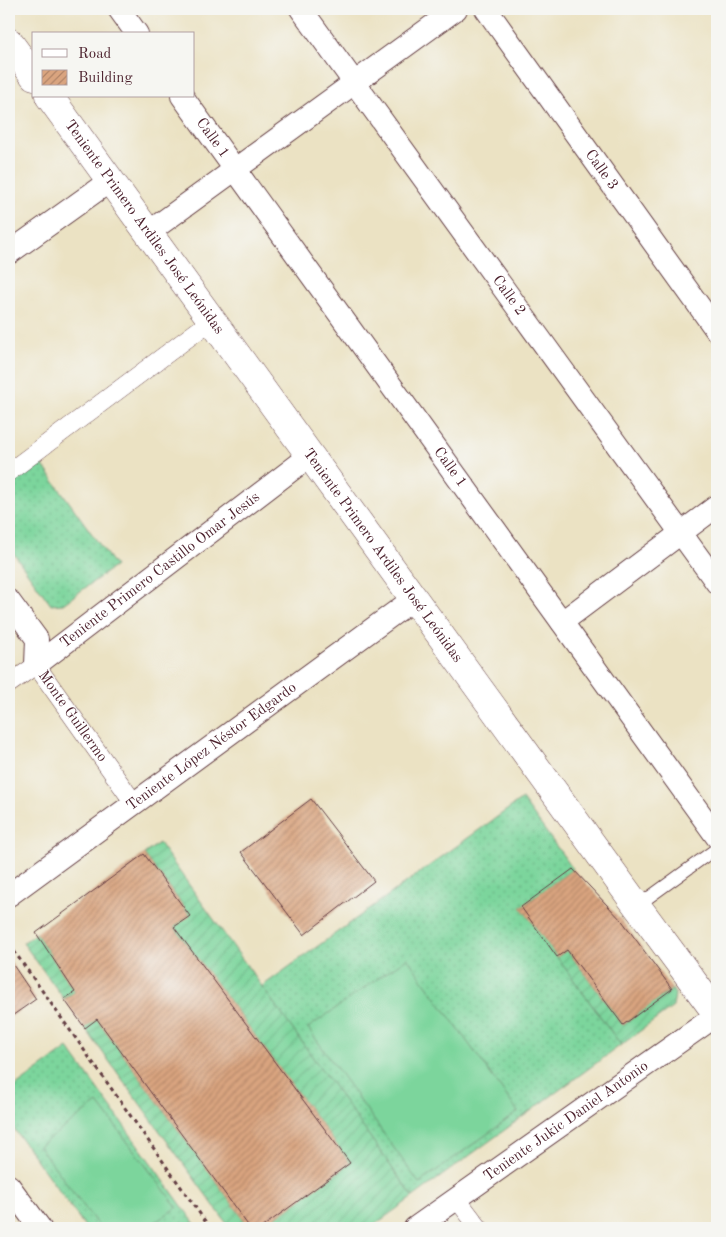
<svg xmlns="http://www.w3.org/2000/svg" width="726" height="1237" viewBox="0 0 726 1237" font-family="'Old Standard TT',serif">
  <defs>
    <pattern id="grass-dots" width="8" height="8" patternUnits="userSpaceOnUse" patternTransform="scale(1.25)"><rect width="8" height="8" fill="#7bd59c"/><path d="M2 2h.1M6 6h.1" fill="none" stroke="#6cb687" stroke-width="1.8" stroke-linecap="round"/></pattern>
    <pattern id="garden-furrows" width="10" height="10" patternUnits="userSpaceOnUse" patternTransform="scale(1.25)"><rect width="10" height="10" fill="#7bd59c"/><path d="M-1 1l2-2M0 10L10 0M9 11l2-2" fill="none" stroke="#6cb687"/></pattern>
    <pattern id="building-hatch" width="6" height="6" patternUnits="userSpaceOnUse" patternTransform="scale(1.25)"><rect width="6" height="6" fill="#d9a47f"/><path d="M-1 1l2-2M0 6l6-6M5 7l2-2" fill="none" stroke="#b28568"/></pattern>
  </defs>
  <rect width="100%" height="100%" fill="#f6f6f2"/>
  <filter id="ink" filterUnits="userSpaceOnUse"><feTurbulence type="fractalNoise" baseFrequency=".02" numOctaves="2"/><feDisplacementMap in="SourceGraphic" scale="10" xChannelSelector="R" yChannelSelector="G"/><feConvolveMatrix kernelMatrix="1 2 1 2 8 2 1 2 1" color-interpolation-filters="sRGB"/></filter>
  <filter id="wash" filterUnits="userSpaceOnUse"><feTurbulence type="fractalNoise" baseFrequency=".0096" numOctaves="4" result="noise"/><feDisplacementMap in="SourceGraphic" scale="20" xChannelSelector="R" yChannelSelector="G"/><feGaussianBlur stdDeviation="1.12" result="paint"/><feColorMatrix in="noise" values="0 0 0 0 0 0 0 0 0 0 0 0 0 0 0 0 0 1.4 0 .05"/><feComposite in="paint" operator="in"/></filter>
  <g filter="url(#wash)">
    <rect width="100%" height="100%" fill="#ebe2c3"/>
    <g fill="url(#grass-dots)" stroke="#627a64">
      <polygon points="39,460 115,566 63,604 51,605 9,547 9,481"/>
      <polygon points="522,799 573,869 521,907 621,1045 413,1197 261,987"/>
      <polygon points="68,1048 198,1228 86,1228 9,1122 9,1091"/>
    </g>
    <g fill="url(#garden-furrows)" stroke="#627a64">
      <polygon points="159,843 413,1197 370,1228 261,1228 350,1163 174,927 190,915 144,854"/>
      <polygon points="36,933 75,992 64,999 23,943"/>
      <polygon points="567,950 623,1025 672,989 675,994 673,1007 621,1045 557,957"/>
      <polygon points="97,1019 250,1228 230,1228 85,1028"/>
    </g>
    <g fill="#7bd59c" stroke="#627a64">
      <polygon points="407,958 518,1112 419,1183 308,1028"/>
      <polygon points="98,1103 177,1207 147,1228 100,1228 39,1146"/>
    </g>
    <g id="blocks">
      <g fill="url(#building-hatch)">
        <polygon points="311,799 374,881 304,935 241,852"/>
        <polygon points="144,854 190,916 174,927 350,1163 261,1228 250,1228 97,1019 85,1028 64,999 75,992 36,933"/>
        <polygon points="573,869 623,922 672,989 623,1025 567,950 557,957 521,907"/>
        <polygon points="9,959 36,999 9,1018"/>
      </g>
    </g>
  </g>
  <g filter="url(#ink)">
    <use href="#blocks" fill-opacity="0" stroke="#623c42" stroke-width="1"/>
    <g fill="none" stroke-linecap="round" stroke-linejoin="round">
      <defs>
        <polyline id="service" points="637,906 717,848"/>
        <g id="pedestrian">
          <polyline points="9,472 212,320"/>
          <path id="s1" d="M 9,684 L 36,665 L 134,803"/>
          <polyline points="457,1199 479,1228"/>
        </g>
        <g id="minor">
          <polyline points="119,9 137,34"/>
          <path id="s2" d="M 301,9 L 717,583"/>
          <path id="s3" d="M 486,9 L 717,331"/>
          <path id="s4" d="M 182,96 L 717,837"/>
          <polyline points="149,232 456,9"/>
          <polyline points="9,253 111,180"/>
          <polyline points="9,601 37,639 36,665"/>
          <polyline points="562,622 717,506"/>
          <path id="s5" d="M 36,665 L 311,455"/>
          <path id="s6" d="M 9,895 L 415,598"/>
          <polyline points="9,1186 40,1228"/>
          <path id="s7" d="M 415,1228 L 717,1015"/>
        </g>
        <g id="tertiary">
          <polyline points="9,42 34,76"/>
          <path id="s8" d="M 49,96 L 637,906 L 717,1014"/>
        </g>
      </defs>
      <use href="#service" stroke="#623c42" stroke-width="13"/>
      <use href="#pedestrian" stroke="#623c42" stroke-width="19"/>
      <use href="#minor" stroke="#623c42" stroke-width="24"/>
      <use href="#tertiary" stroke="#623c42" stroke-width="29"/>
      <polyline stroke="#623c42" stroke-width="3" stroke-dasharray="4 4" stroke-linecap="butt" points="9,944 210,1228"/>
      <use href="#service" stroke="#fff" stroke-width="11"/>
      <use href="#pedestrian" stroke="#fff" stroke-width="18"/>
      <use href="#minor" stroke="#fff" stroke-width="22"/>
      <use href="#tertiary" stroke="#fff" stroke-width="28"/>
    </g>
  </g>
  <g text-anchor="middle" dominant-baseline="central" stroke-width="4" stroke-linejoin="round" paint-order="stroke">
    <g font-size="15" fill="#4a1f2b" stroke="#f6f6f2">
      <text stroke="none"><textPath href="#s4" startOffset="52">Calle 1</textPath></text>
      <text stroke="none"><textPath href="#s3" startOffset="198">Calle 3</textPath></text>
      <text stroke="none"><textPath href="#s8" startOffset="162">Teniente Primero Ardiles José Leónidas</textPath></text>
      <text stroke="none"><textPath href="#s2" startOffset="354">Calle 2</textPath></text>
      <text stroke="none"><textPath href="#s4" startOffset="458">Calle 1</textPath></text>
      <text stroke="none"><textPath href="#s8" startOffset="568">Teniente Primero Ardiles José Leónidas</textPath></text>
      <text stroke="none"><textPath href="#s5" startOffset="156">Teniente Primero Castillo Omar Jesús</textPath></text>
      <text stroke="none"><textPath href="#s1" startOffset="96">Monte Guillermo</textPath></text>
      <text stroke="none"><textPath href="#s6" startOffset="251">Teniente López Néstor Edgardo</textPath></text>
      <text stroke="none"><textPath href="#s7" startOffset="185">Teniente Jukic Daniel Antonio</textPath></text>
    </g>
  </g>
  <rect width="726" height="1237" fill="none" stroke="#f6f6f2" stroke-width="30"/>
  <rect x="32" y="32" width="162" height="65" fill="#f6f6f2" stroke="#b1a0a2"/>
  <rect x="42" y="49" width="25" height="8" fill="#ffffff" stroke="#b1a0a2"/>
  <text x="78" y="58" font-size="15" fill="#4a1f2b">Road</text>
  <rect x="42" y="70" width="25" height="15" fill="url(#building-hatch)" stroke="#b1a0a2"/>
  <text x="78" y="82" font-size="15" fill="#4a1f2b">Building</text>
</svg>
